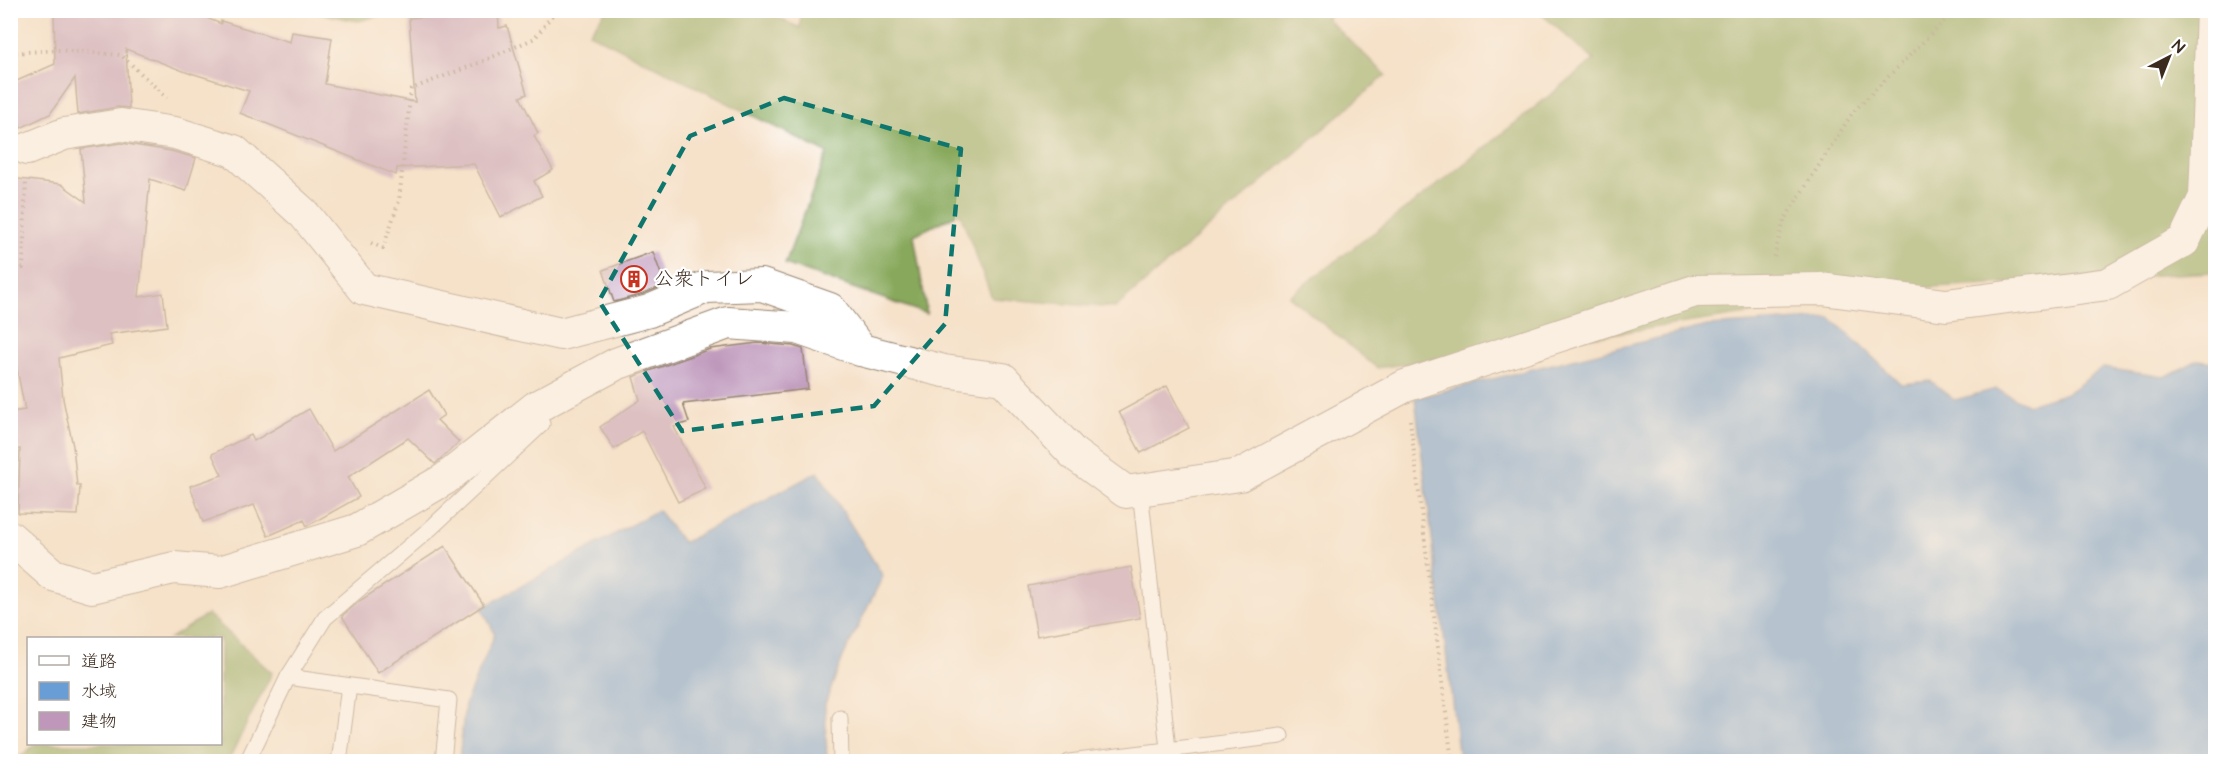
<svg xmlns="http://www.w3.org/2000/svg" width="2226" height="772" viewBox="0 0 2226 772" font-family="'Architects Daughter','Klee One',sans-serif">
  <rect width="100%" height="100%" fill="#fff"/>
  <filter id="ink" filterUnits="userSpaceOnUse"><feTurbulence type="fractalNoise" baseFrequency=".0167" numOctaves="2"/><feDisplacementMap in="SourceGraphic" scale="12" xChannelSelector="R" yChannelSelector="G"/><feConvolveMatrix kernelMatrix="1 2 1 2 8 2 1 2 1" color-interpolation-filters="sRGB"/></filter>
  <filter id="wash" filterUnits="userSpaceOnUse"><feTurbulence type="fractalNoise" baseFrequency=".008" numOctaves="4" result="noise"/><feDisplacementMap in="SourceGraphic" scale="24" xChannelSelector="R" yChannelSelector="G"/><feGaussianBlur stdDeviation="1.35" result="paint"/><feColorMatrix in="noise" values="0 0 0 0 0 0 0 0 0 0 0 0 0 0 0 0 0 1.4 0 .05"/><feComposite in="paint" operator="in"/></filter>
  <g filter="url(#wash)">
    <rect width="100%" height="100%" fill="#f6e1c9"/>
    <g fill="#88a95c" stroke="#626a3d" stroke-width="1.5">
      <polygon points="308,11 398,11 358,21"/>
      <polygon points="606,11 764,11 800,28 801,10 1335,11 1326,18 1386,75 1115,308 992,298 960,213 914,235 927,314 785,264 827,153 589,33"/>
      <polygon points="1538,11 2215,11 2215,272 1932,287 1377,368 1289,296 1435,187 1594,60"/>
      <polygon points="208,614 272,673 228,761 15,761 36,744 220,744 220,638 170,638"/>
    </g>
    <g fill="#689dd5" stroke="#52647a" stroke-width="1.5">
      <polygon points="1831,318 1901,384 1931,381 1955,400 1996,389 2029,405 2067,393 2103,368 2165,377 2198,360 2215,362 2215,761 1439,761 1459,759 1415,398 1707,326"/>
      <polygon points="818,472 883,576 843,657 825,704 827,761 459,761 465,704 495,634 482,608 658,510 683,543"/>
    </g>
    <g id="blocks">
      <g fill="#be97bb">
        <polygon points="54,10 187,10 221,24 221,21 290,42 292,32 332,38 325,84 415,102 409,18 498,11 499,28 507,26 527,94 520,97 538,133 534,136 553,170 534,181 542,196 501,217 474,164 397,168 396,175 240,113 249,91 191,73 191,74 126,49 129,108 118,107 78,114 75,78 50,114 10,133 10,84 55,64"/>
        <polygon points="121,143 171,151 196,158 186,191 150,179 139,297 163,293 167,326 109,334 112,345 59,358 63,399 73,446 77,486 80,486 78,515 18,513 20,449 10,451 10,412 25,410 13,348 10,348 10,178 61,184 86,202 81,149"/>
        <polygon points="653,252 665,285 643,294 614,302 603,270"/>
        <polygon points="758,343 793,346 803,349 808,389 683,404 689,422 674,427 706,489 678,502 642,431 614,449 600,427 640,400 633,377 710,349"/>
        <polygon points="1167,386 1189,428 1141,453 1119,412"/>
        <polygon points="429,390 444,415 437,420 459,442 435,464 408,438 348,477 359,497 307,526 304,520 268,536 254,505 203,522 190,486 222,475 212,454 251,435 254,441 309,409 333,451"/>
        <polygon points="445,546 484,605 378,673 342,616 361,600"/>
        <polygon points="1131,567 1140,618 1037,636 1028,586"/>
      </g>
    </g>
  </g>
  <g filter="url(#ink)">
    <use href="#blocks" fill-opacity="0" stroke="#988674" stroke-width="1.5"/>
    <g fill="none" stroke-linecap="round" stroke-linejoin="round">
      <defs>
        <g id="service">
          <polyline points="1140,490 1168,749"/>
          <polyline points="288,677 449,700 443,762"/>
          <polyline points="840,718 841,762"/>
          <polyline points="247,762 288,677 325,618 432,527 542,424 536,407"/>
          <polyline points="339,762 349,686"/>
          <polyline points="1069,762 1281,736"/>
        </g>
        <g id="minor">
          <polyline points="27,149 64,134 121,125 175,133 234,151 304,214 364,289 561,334 649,311 706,287 762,285 830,309 861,350"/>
          <polyline points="10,537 53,575 92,587 174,568 220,572 357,530 445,479 536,407 616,364 728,323 797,328 861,350 944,371 1003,379 1074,454 1126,492 1240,475 1405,386 1695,291 1822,289 1946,305 2108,284 2184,241 2205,197 2212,10"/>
        </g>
      </defs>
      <use href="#service" stroke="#988674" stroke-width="17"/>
      <use href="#minor" stroke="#988674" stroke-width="34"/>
      <g stroke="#988674" stroke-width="4" stroke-dasharray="1.5 4.5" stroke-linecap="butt">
        <polyline points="10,53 58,50 121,55 167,98"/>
        <polyline points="371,243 383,248 399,201 411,89 481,62 535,38 556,10"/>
        <polyline points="1774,257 1784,220 1853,112 1955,10"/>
        <polyline points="10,270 23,268 26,179"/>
        <polyline points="1410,420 1452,762"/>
      </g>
      <use href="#service" stroke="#fff" stroke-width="15"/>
      <use href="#minor" stroke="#fff" stroke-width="32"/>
    </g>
  </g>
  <path d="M0 0H2226V772H0ZM 784,98 L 961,149 L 945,324 L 874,406 L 682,431 L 599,301 L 690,136 Z" fill="#f6e1c9" fill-opacity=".55" fill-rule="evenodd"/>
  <path fill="none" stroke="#0f766e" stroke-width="4.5" stroke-dasharray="12 8" stroke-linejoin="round" d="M 784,98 L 961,149 L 945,324 L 874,406 L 682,431 L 599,301 L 690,136 Z"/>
  <defs>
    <symbol id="building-ring" viewBox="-11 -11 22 22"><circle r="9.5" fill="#fff" stroke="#c8321e" stroke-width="1.5"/><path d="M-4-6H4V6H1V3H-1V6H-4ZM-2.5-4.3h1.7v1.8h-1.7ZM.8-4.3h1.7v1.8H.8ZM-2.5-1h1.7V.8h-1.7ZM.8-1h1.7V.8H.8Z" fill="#c8321e"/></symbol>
  </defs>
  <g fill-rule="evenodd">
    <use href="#building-ring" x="619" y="264" width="30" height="30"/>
  </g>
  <g text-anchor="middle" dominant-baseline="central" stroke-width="4.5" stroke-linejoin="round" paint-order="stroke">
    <g font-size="20" fill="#3b2a1e" stroke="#fff" text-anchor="start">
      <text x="654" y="279">公衆トイレ</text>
    </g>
  </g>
  <rect width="2226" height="772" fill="none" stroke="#fff" stroke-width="36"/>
  <rect x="27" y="637" width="195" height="108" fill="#ffffff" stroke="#b1aaa5" stroke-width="1.5"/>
  <rect x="39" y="656" width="30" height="9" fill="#ffffff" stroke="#b1aaa5" stroke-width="1.5"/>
  <text x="81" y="667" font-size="18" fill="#3b2a1e">道路</text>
  <rect x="39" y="682" width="30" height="18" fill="#689dd5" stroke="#b1aaa5" stroke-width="1.5"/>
  <text x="81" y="697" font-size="18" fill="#3b2a1e">水域</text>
  <rect x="39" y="712" width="30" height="18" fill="#be97bb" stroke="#b1aaa5" stroke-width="1.5"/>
  <text x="81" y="727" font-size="18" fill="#3b2a1e">建物</text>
  <g transform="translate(2169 57) rotate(42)" stroke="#ffffff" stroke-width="4.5" paint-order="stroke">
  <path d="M0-4.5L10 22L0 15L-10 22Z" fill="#3b2a1e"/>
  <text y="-9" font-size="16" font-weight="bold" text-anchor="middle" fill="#3b2a1e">N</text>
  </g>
</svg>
